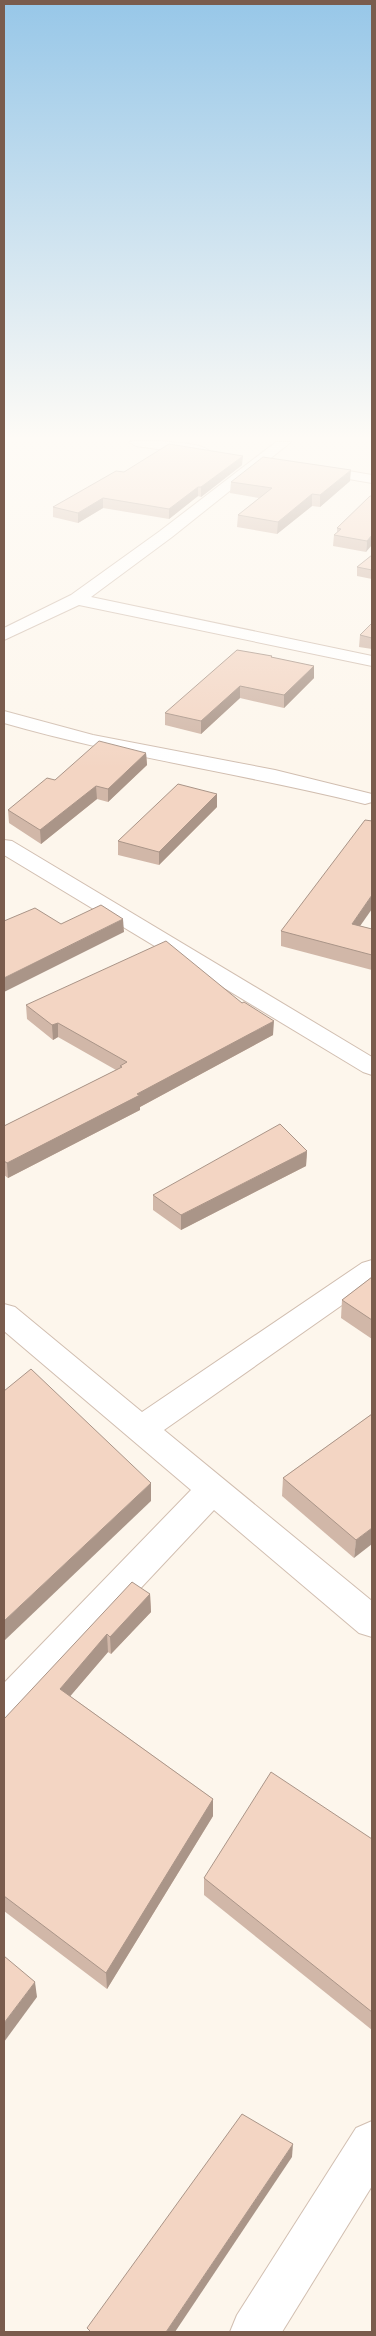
<svg xmlns="http://www.w3.org/2000/svg" width="376" height="2336" viewBox="0 0 376 2336" font-family="Lato,sans-serif">
  <rect width="100%" height="100%" fill="#fdf6ec"/>
  <g fill="none" stroke-linecap="round" stroke-linejoin="round">
    <defs>
      <g id="minor">
        <path d="M 129,442 C 142,440 201,441 209,451 L 202,455 L 136,446 Z"/>
        <polygon points="276,442 291,442 172,537 91,597 372,656 372,666 79,605 4,640 4,628 71,595 160,531"/>
        <polygon points="313,465 372,475 372,483 308,472 306,469"/>
        <path d="M 4,711 L 93,735 L 275,770 L 372,794 L 372,802 L 365,804 C 245,774 122,757 4,723 Z"/>
        <polygon points="4,840 12,841 372,1057 372,1075 363,1072 4,855"/>
        <polygon points="372,1260 372,1284 164,1430 372,1601 372,1637 359,1633 214,1510 17,1720 4,1724 4,1683 191,1490 4,1331 4,1304 15,1307 142,1412 362,1263"/>
        <polygon points="372,2121 372,2186 282,2332 230,2332 237,2315 356,2128"/>
      </g>
    </defs>
    <use href="#minor" stroke="#d1beb0" stroke-width="2"/>
    <use href="#minor" fill="#fff" fill-rule="evenodd"/>
  </g>
  <g fill="#d1b7a8">
    <polygon points="242,465 201,497 198,496 169,519 103,508 78,523 53,517 53,507 124,472"/>
    <polygon points="350,481 320,507 312,506 277,534 237,527 238,515 259,498 230,493 231,482"/>
    <polygon points="372,496 366,552 333,546 334,535 337,533 337,528"/>
    <polygon points="372,555 372,579 357,576 357,567"/>
    <polygon points="372,623 372,649 359,647 360,635"/>
    <polygon points="272,657 314,678 284,708 240,698 201,734 165,725 165,713"/>
    <polygon points="146,753 147,765 108,802 97,799 41,844 9,823 8,810"/>
    <polygon points="217,807 159,865 118,855 118,841"/>
    <polygon points="360,926 372,929 372,970 281,946 281,931"/>
    <polygon points="26,1005 273,1035 140,1107 140,1110 8,1178 4,1175 4,1126 116,1070 58,1037 53,1040 27,1019"/>
    <polygon points="307,1151 306,1166 181,1230 153,1210 153,1195"/>
    <polygon points="372,1277 372,1339 341,1318 342,1300"/>
    <polygon points="372,1414 354,1558 282,1496 283,1478"/>
    <polygon points="150,1594 151,1612 111,1654 108,1652 70,1696 213,1799 213,1816 107,1989 4,1911 4,1719"/>
    <polygon points="372,1839 372,2030 204,1895 204,1878"/>
  </g>
  <g fill="#aa9588">
    <polygon points="243,456 242,465 201,497 201,487"/>
    <polygon points="351,470 350,481 320,507 320,495"/>
    <polygon points="198,487 198,496 169,519 169,509"/>
    <polygon points="312,494 312,506 277,534 278,522"/>
    <polygon points="103,498 103,508 78,523 78,513"/>
    <polygon points="372,535 372,545 366,552 367,541"/>
    <polygon points="314,666 314,678 284,708 284,695"/>
    <polygon points="240,686 240,698 201,734 201,721"/>
    <polygon points="146,753 147,765 108,802 108,789"/>
    <polygon points="96,786 97,799 41,844 40,830"/>
    <polygon points="217,794 217,807 159,865 159,852"/>
    <polygon points="372,895 372,909 351,939 352,924"/>
    <polygon points="123,919 124,932 4,992 4,978"/>
    <polygon points="274,1021 273,1035 140,1107 140,1110 8,1178 7,1163"/>
    <polygon points="58,1023 58,1037 53,1040 52,1025"/>
    <polygon points="307,1151 306,1166 181,1230 181,1215"/>
    <polygon points="151,1483 151,1501 4,1641 4,1621"/>
    <polygon points="372,1528 372,1544 354,1558 356,1540"/>
    <polygon points="150,1594 151,1612 111,1654 110,1637"/>
    <polygon points="107,1634 108,1652 61,1707 60,1689"/>
    <polygon points="213,1799 213,1816 107,1989 106,1973"/>
    <polygon points="35,1982 37,1997 4,2042 4,2023"/>
    <polygon points="293,2144 292,2157 175,2332 166,2332"/>
  </g>
  <g fill="#f3d5c3" stroke="#aa9588">
    <polygon points="169,444 243,456 201,487 198,487 169,509 103,498 78,513 53,507 116,471 124,472"/>
    <polygon points="263,457 351,470 320,495 312,494 278,522 238,515 272,488 231,482"/>
    <polygon points="370,496 372,496 372,535 367,541 334,535 341,529 337,528"/>
    <polygon points="372,555 372,570 357,567"/>
    <polygon points="372,623 372,638 360,635"/>
    <polygon points="237,650 272,656 271,657 314,666 284,695 240,686 201,721 165,713"/>
    <polygon points="99,741 146,753 108,789 96,786 40,830 8,810 47,778 55,780"/>
    <polygon points="178,784 217,794 159,852 118,841"/>
    <polygon points="365,820 372,821 372,895 352,924 372,929 372,955 281,931"/>
    <polygon points="101,905 123,919 4,978 4,921 35,908 61,924"/>
    <polygon points="166,941 242,1003 244,1002 274,1021 137,1094 140,1095 7,1163 4,1161 4,1126 122,1067 120,1066 127,1062 58,1023 52,1025 26,1005"/>
    <polygon points="280,1124 307,1151 181,1215 153,1195"/>
    <polygon points="372,1277 372,1320 342,1300"/>
    <polygon points="31,1369 151,1483 4,1621 4,1391"/>
    <polygon points="372,1414 372,1528 356,1540 283,1478"/>
    <polygon points="132,1582 150,1594 110,1637 107,1634 60,1689 213,1799 106,1973 4,1896 4,1719"/>
    <polygon points="271,1772 372,1839 372,2012 204,1878"/>
    <polygon points="4,1956 35,1982 4,2023"/>
    <polygon points="242,2114 293,2144 166,2332 91,2332 87,2328"/>
  </g>
  <linearGradient id="sky" x2="0" y2="1"><stop stop-color="#97c7e8"/><stop offset="0.57" stop-color="#fefbf6"/><stop offset="1" stop-color="#fefbf6" stop-opacity="0"/></linearGradient>
  <rect width="376" height="769" fill="url(#sky)"/>
  <rect width="376" height="2336" fill="none" stroke="#7a5c4d" stroke-width="10"/>
</svg>
